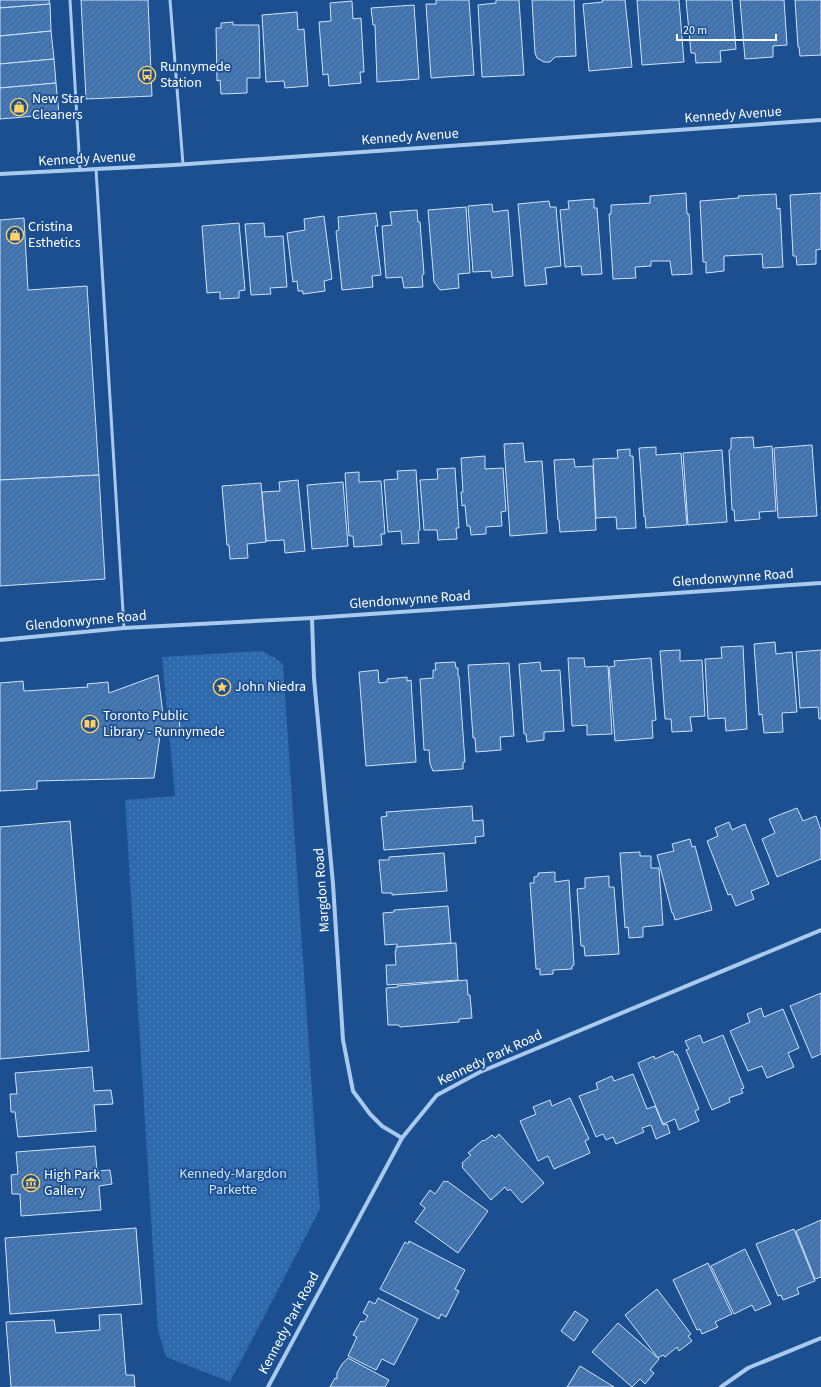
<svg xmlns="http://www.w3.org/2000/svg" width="821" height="1387" viewBox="0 0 821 1387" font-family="'Source Sans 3',sans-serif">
  <defs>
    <pattern id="grass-dots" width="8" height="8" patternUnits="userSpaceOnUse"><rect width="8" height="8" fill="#2e69ad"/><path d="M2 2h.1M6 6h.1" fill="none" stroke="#4d80b9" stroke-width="1.8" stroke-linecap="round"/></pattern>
    <pattern id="building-hatch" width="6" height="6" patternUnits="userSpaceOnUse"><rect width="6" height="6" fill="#4478b7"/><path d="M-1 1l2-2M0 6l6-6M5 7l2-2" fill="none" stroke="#486282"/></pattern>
  </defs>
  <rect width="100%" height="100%" fill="#1b4f8f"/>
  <polygon fill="url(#grass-dots)" points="262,651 277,659 283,665 320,1209 230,1382 166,1357 158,1330 125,800 175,796 162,657"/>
  <g fill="url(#building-hatch)" stroke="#cfe3fa">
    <polygon points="0,0 49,0 50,4 0,8"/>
    <polygon points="81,0 148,0 152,96 86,99"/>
    <polygon points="436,0 469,0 474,75 431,78 426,4 436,4"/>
    <polygon points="496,0 519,0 524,75 482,77 478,5 496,3"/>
    <polygon points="532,0 574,0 576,56 555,57 550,62 544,62 537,58 535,53"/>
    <polygon points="602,0 625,0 632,67 589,71 583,4 603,2"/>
    <polygon points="637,0 679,0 684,62 642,65"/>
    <polygon points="686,0 732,0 736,49 720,51 721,62 696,63 695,53 691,53"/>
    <polygon points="740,0 784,0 787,45 773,46 773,57 745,59"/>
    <polygon points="795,0 821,0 821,55 800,56 799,47 798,47"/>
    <polygon points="352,1 353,19 361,18 364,72 360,72 361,83 329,86 328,74 323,75 319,22 331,21 330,3"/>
    <polygon points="50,4 51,31 0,36 0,8"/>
    <polygon points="414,5 419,79 377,82 375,25 373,25 371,8"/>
    <polygon points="297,12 298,30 304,29 308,86 285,88 284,81 266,82 262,15"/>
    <polygon points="233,22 233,25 259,25 260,78 247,78 247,93 221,94 220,80 217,81 216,28 221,28 221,23"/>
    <polygon points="51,31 54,59 0,64 0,36"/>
    <polygon points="54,59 56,83 0,88 0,64"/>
    <polygon points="56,83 59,114 0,119 0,88"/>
    <polygon points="686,193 687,214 689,214 692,274 672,275 670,261 651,261 651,266 635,267 636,278 613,279 609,214 611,214 611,205 650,203 650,196"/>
    <polygon points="821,193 821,249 816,250 816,264 797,265 796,256 793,256 790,195"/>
    <polygon points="776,194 777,209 780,208 783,267 763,268 762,254 724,256 724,271 706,273 706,262 703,262 700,201 739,198 738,196"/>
    <polygon points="594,199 594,208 597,208 602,274 582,275 581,266 565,267 560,210 569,209 568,201"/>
    <polygon points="549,201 550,207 556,207 561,266 545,268 547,284 525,286 518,204"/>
    <polygon points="492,204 493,212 508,210 513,276 492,278 491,271 473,272 468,206"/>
    <polygon points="466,207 470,273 458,274 459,288 440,290 434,282 428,210"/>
    <polygon points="417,210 418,222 420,222 424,274 422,275 423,287 404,288 402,277 386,278 382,226 392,225 390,212"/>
    <polygon points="376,213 378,226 375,226 381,275 372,276 373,287 342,290 336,231 339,230 338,217"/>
    <polygon points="324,216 332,279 324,281 325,291 303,294 303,291 298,291 297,281 293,282 287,233 305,230 304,219"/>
    <polygon points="24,218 28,290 87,286 99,475 0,480 0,220"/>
    <polygon points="239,223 245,290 239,291 239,298 220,299 220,292 207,293 202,226"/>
    <polygon points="264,223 265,237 283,236 287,287 270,288 271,294 251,295 245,224"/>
    <polygon points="753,437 754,448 772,446 776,511 759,512 760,519 735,521 734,510 732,510 729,450 731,449 731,438"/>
    <polygon points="523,443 525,462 542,461 547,533 510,536 504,444"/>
    <polygon points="812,445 817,516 778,518 774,448"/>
    <polygon points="656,447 656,455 681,453 687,525 646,528 645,516 644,517 639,448"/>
    <polygon points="630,449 630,456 633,456 636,528 617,529 616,517 596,518 593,459 618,458 617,450"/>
    <polygon points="722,450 727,522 688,525 683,453"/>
    <polygon points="485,456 485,469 503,468 506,511 501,512 502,526 486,527 486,534 471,535 470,526 467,526 465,505 462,506 461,492 463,492 461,458"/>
    <polygon points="574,459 575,467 593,466 596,530 560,532 559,520 558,520 554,460"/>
    <polygon points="455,468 459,528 456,528 457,539 438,540 437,530 424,530 420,480 438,479 437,469"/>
    <polygon points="416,470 420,530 418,531 419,543 402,544 401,531 388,532 384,480 398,479 397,471"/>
    <polygon points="359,472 359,482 381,481 385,534 381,534 382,545 354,547 353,536 349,536 345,473"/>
    <polygon points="99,475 105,579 0,586 0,480"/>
    <polygon points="298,480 305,551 285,553 284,540 266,541 262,492 280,491 279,482"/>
    <polygon points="343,482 348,546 312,549 307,485"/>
    <polygon points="261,483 266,542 247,544 248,558 230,559 229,545 227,545 222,486"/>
    <polygon points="775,642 776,654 792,652 797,712 782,713 783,732 764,733 762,714 759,715 754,644"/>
    <polygon points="743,646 747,729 726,731 725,718 708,719 705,659 722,658 721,647"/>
    <polygon points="680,650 680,661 702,660 705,716 690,717 692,731 672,732 671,719 665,719 660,651"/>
    <polygon points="821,650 821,719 819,719 818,707 800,708 796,652"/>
    <polygon points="568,658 584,658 585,667 608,666 612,734 587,735 587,725 572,726"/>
    <polygon points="651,658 656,720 652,721 653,738 615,741 609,667 615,666 614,661"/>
    <polygon points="455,662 456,668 458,668 458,676 459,676 465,762 463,762 463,769 433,771 430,764 429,750 424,750 420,679 433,678 433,670 436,670 435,663"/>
    <polygon points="540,662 541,671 560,670 564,731 544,732 544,740 527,742 526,734 524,734 519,664"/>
    <polygon points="509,663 514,736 500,737 501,750 476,752 475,738 473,738 468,665"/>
    <polygon points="378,670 379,683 387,682 387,679 407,677 407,681 411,680 416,762 366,766 359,672"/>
    <polygon points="158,675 163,714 179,712 180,733 160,736 154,778 37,781 37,789 0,791 0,683 23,681 24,691 88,687 87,684 108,682 109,693"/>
    <polygon points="472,806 473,821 483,820 484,836 475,837 476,843 384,850 381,817 387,816 386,812"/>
    <polygon points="797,808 803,821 816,816 821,830 821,859 777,877 762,839 775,833 769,819"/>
    <polygon points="70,821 89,1051 0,1059 0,827"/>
    <polygon points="729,822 732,830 745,824 769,884 751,891 754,899 736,906 731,894 728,895 707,841 718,836 715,828"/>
    <polygon points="690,839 692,847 695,846 712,910 675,920 673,913 672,913 657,855 674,851 672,844"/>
    <polygon points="640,852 640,856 651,856 651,868 659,868 663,925 643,927 643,937 629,938 628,927 625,928 620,853"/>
    <polygon points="444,853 447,891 392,895 392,893 382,893 379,860 389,860 389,857"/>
    <polygon points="555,872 555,882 569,880 574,965 572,966 572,969 553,970 553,974 540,975 540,969 536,969 530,883 534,883 534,877 538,876 538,873"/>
    <polygon points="609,876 609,887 614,887 619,954 585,956 584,946 581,946 577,889 585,888 585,878"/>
    <polygon points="448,906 451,943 397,947 397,944 385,945 383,913 394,912 394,910"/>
    <polygon points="456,943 458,980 387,985 386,965 396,965 395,951 396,951 396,947"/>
    <polygon points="467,980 468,995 470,995 472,1018 459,1019 459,1022 400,1027 399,1025 388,1025 386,988 398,987 397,986"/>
    <polygon points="821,993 821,1054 812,1058 790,1006"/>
    <polygon points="761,1008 764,1017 783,1009 799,1048 788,1053 794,1067 767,1078 762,1066 748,1071 730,1031 750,1022 747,1014"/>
    <polygon points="700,1035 703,1043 723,1035 744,1088 741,1089 743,1093 729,1098 730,1102 712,1110 686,1050 689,1049 685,1041"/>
    <polygon points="673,1051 675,1055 677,1054 699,1109 695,1111 699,1121 679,1130 675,1119 663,1124 638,1063 654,1056 655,1059"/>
    <polygon points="92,1067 94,1091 111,1090 113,1104 94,1105 96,1131 18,1137 15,1112 11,1112 10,1094 17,1094 15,1073"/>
    <polygon points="633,1074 647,1109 655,1106 663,1125 667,1124 670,1133 656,1139 651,1125 642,1128 644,1132 616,1144 613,1137 606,1140 603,1134 596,1137 579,1096 598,1089 596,1083 612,1076 614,1081"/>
    <polygon points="570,1098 589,1139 585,1141 590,1153 554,1169 548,1156 538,1161 520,1121 536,1114 533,1107 550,1100 552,1106"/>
    <polygon points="499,1134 544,1183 522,1203 510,1189 508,1191 505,1187 491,1200 462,1167 463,1165 462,1163 471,1155 468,1153 483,1140 484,1141 492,1135 495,1138"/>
    <polygon points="95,1146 97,1171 110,1170 112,1184 99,1186 101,1210 21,1216 20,1194 12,1194 11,1175 18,1174 16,1152"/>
    <polygon points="444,1181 446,1182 447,1181 488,1211 458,1253 415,1222 425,1208 420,1204 430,1190 435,1194"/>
    <polygon points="821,1220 821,1277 815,1279 796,1231"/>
    <polygon points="136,1228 142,1304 10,1314 5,1238"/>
    <polygon points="794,1229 815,1281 797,1288 799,1294 783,1300 781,1295 778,1296 756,1244"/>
    <polygon points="409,1241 465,1270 455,1289 459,1291 446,1317 441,1314 439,1319 380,1289 405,1242 408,1244"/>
    <polygon points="745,1249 771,1304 755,1311 752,1305 734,1314 711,1266"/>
    <polygon points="708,1263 732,1314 715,1322 718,1327 702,1334 700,1329 697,1330 673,1280"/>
    <polygon points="657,1289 691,1334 688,1336 692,1341 679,1351 677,1347 665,1357 663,1355 658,1358 625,1315"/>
    <polygon points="378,1298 418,1319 394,1365 382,1359 376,1370 348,1356 357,1337 353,1335 361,1321 364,1322 368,1316 363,1313 369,1301 375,1304"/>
    <polygon points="575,1311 588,1320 574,1341 561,1331"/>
    <polygon points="121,1314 126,1375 134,1375 135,1387 11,1387 6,1322 54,1320 56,1333 100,1330 99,1315"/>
    <polygon points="618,1323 659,1359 650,1370 654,1373 645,1384 640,1379 632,1387 592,1352"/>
    <polygon points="348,1358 389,1380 385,1387 330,1387 335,1378 337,1379 337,1373 342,1364"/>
    <polygon points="580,1366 614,1387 567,1387"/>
  </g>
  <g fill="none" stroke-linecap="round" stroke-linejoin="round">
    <g stroke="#a9c9ee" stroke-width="3">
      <polyline points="70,0 80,170"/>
      <polyline points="170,0 183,164"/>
      <polyline points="96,169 124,628"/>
    </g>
    <g stroke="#a9c9ee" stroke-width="4">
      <polyline points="0,174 174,165 821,120"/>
      <polyline points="312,618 314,678 333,884 343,1040 353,1091 370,1114 382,1126 402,1138"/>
      <polyline points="0,640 124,628 312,618 821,583"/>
      <polyline points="268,1387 402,1138 437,1095 480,1072 821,930"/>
      <polyline points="721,1387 748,1368 821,1338"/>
    </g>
  </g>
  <defs>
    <symbol id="bus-ring" viewBox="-11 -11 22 22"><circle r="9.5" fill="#1b4f8f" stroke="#ffd166" stroke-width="1.5"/><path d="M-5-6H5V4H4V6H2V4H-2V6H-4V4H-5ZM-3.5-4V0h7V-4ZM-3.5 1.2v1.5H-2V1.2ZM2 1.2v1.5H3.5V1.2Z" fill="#ffd166"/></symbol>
    <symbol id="shop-ring" viewBox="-11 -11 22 22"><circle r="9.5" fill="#1b4f8f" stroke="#ffd166" stroke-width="1.5"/><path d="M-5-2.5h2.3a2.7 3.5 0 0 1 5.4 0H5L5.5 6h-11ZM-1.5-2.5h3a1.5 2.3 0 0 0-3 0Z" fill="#ffd166"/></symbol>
    <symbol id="sight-ring" viewBox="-11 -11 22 22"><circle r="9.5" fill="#1b4f8f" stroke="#ffd166" stroke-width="1.5"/><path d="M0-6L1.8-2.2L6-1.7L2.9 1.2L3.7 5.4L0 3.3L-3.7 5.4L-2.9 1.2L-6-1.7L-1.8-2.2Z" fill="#ffd166"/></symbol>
    <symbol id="library-ring" viewBox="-11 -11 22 22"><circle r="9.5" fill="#1b4f8f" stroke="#ffd166" stroke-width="1.5"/><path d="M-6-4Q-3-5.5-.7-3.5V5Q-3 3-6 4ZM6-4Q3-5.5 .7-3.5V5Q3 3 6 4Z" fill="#ffd166"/></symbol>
    <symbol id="museum-ring" viewBox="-11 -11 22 22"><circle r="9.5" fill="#1b4f8f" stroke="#ffd166" stroke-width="1.5"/><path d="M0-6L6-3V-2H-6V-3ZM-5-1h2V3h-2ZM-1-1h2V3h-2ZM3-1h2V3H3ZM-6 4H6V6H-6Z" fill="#ffd166"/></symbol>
  </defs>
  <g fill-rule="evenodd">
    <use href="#bus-ring" x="137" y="65" width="20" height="20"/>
    <use href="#shop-ring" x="9" y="97" width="20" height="20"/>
    <use href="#shop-ring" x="5" y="225" width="20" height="20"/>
    <use href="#sight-ring" x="212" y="677" width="20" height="20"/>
    <use href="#library-ring" x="80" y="714" width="20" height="20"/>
    <use href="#museum-ring" x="21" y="1173" width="20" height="20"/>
  </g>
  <g text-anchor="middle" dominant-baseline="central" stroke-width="3.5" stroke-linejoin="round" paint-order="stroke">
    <g font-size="14" fill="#fff" stroke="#1b4f8f" text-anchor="start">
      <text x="160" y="67">Runnymede<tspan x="160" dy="16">Station</tspan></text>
      <text x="32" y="99">New Star<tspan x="32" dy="16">Cleaners</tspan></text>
      <text x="28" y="227">Cristina<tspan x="28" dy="16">Esthetics</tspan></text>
      <text x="235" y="687">John Niedra</text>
      <text x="103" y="716">Toronto Public<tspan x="103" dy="16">Library - Runnymede</tspan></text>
      <text x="44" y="1175">High Park<tspan x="44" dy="16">Gallery</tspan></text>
    </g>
    <g font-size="14" fill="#fff" stroke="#1b4f8f">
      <text transform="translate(733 115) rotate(-4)">Kennedy Avenue</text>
      <text transform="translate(410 137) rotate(-4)">Kennedy Avenue</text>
      <text transform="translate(87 159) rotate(-3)">Kennedy Avenue</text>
      <text transform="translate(733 578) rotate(-4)">Glendonwynne Road</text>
      <text transform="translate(410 600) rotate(-4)">Glendonwynne Road</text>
      <text transform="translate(86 621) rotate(-5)">Glendonwynne Road</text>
      <text transform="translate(322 890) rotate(-94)">Margdon Road</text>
      <text transform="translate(490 1058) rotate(-25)">Kennedy Park Road</text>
      <text transform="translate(289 1323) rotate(-62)">Kennedy Park Road</text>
    </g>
    <g font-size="14" fill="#cfe3fa" stroke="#1b4f8f">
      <text x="233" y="1174">Kennedy-Margdon<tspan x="233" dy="16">Parkette</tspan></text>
    </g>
  </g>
  <path d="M677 34v6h99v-6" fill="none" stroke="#ffffff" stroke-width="2"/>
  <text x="683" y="34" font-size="12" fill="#ffffff" stroke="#1b4f8f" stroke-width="3" paint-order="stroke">20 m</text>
</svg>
